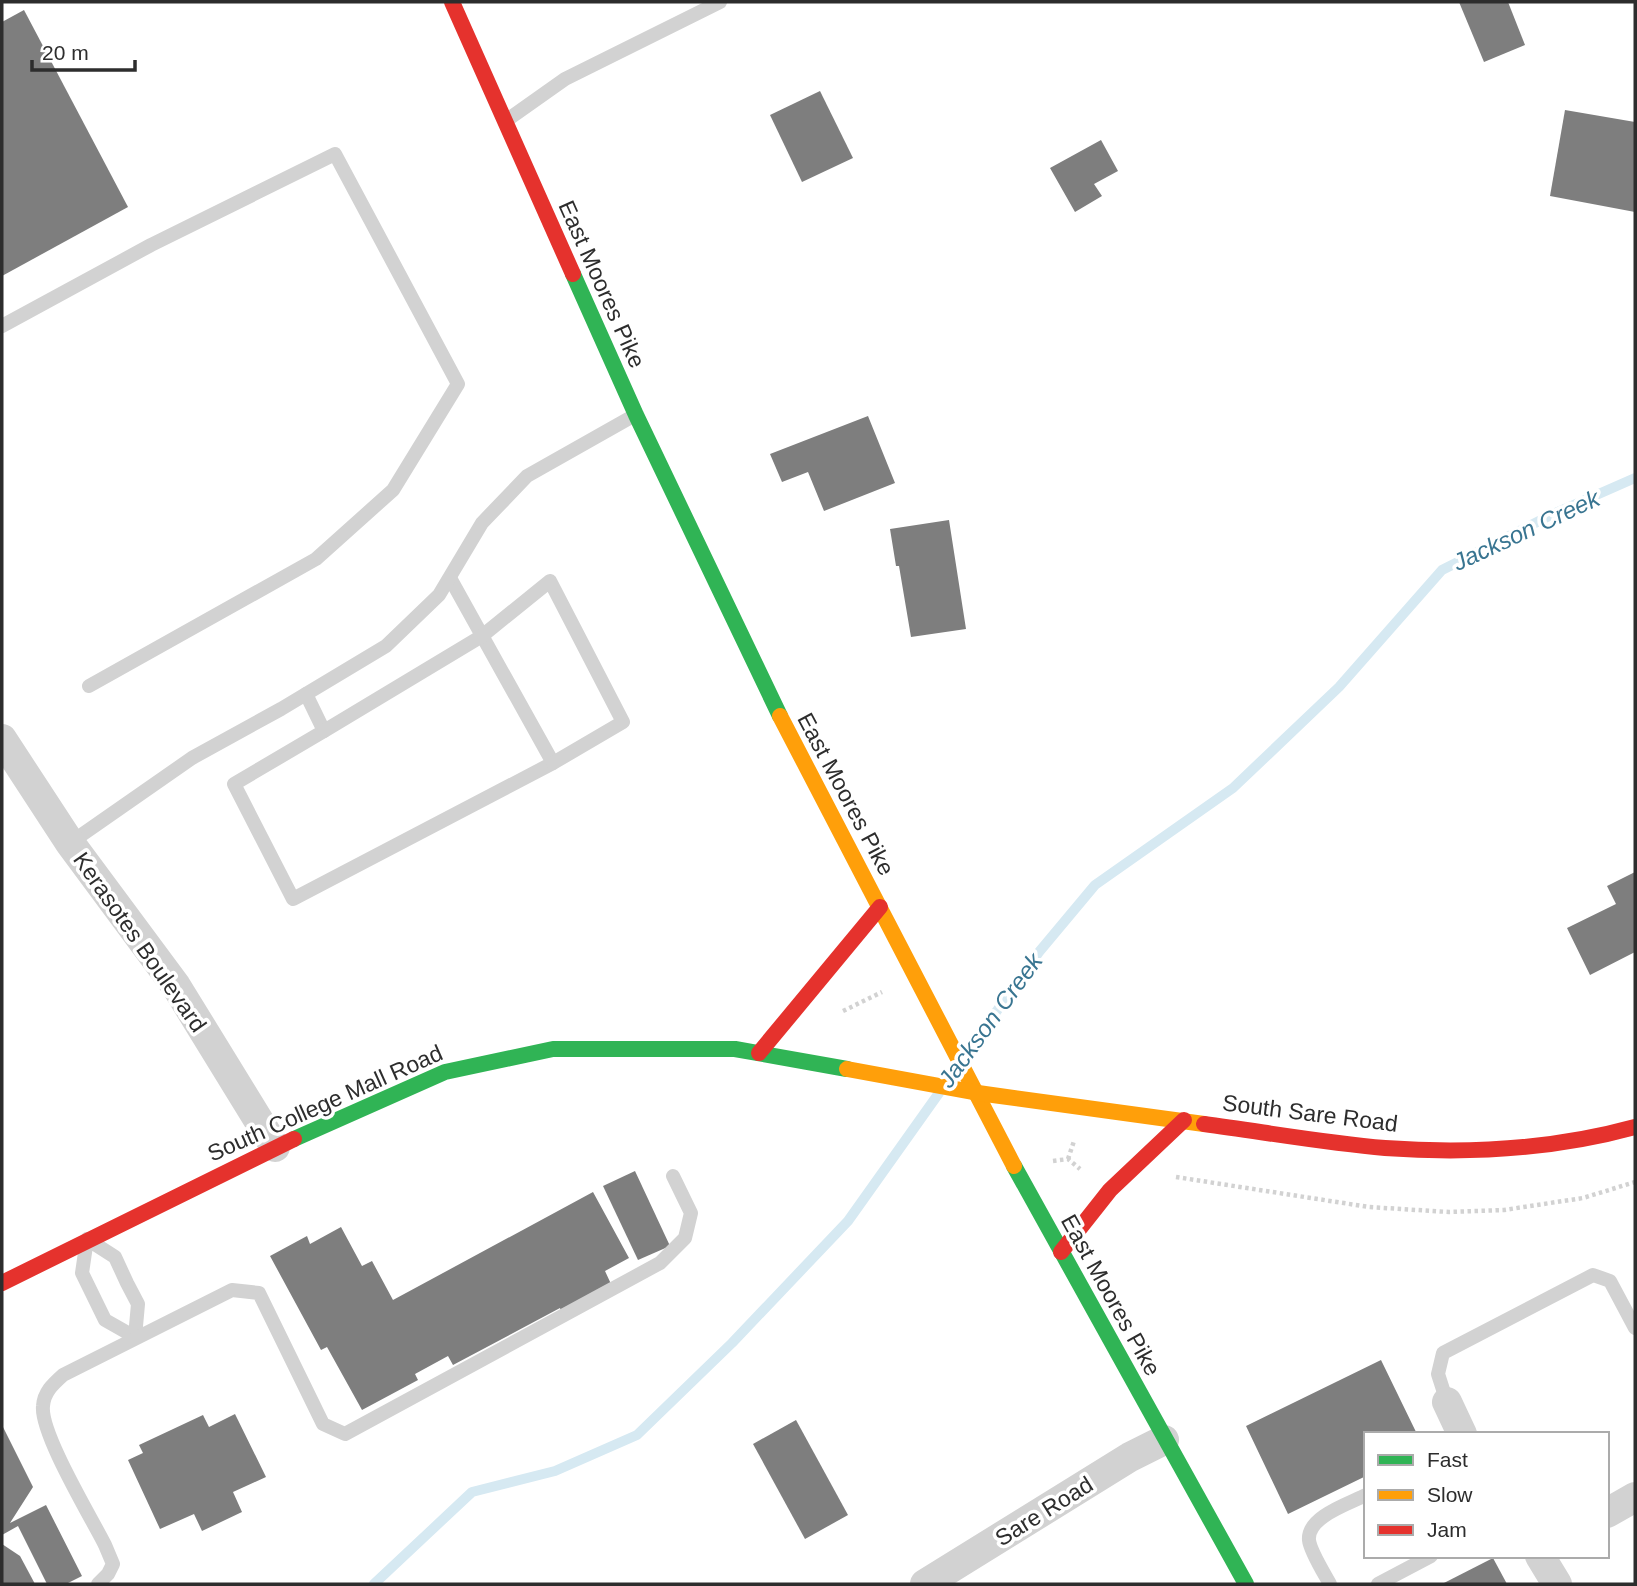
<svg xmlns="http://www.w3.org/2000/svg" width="1637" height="1586" viewBox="0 0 1637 1586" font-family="Arial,sans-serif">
  <rect width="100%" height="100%" fill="#fff"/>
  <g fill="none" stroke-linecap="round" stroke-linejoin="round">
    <g stroke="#d6e9f2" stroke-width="10">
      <polyline points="966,1054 1039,952 1095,885 1233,788 1339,687 1442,570 1553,514 1635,478"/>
      <polyline points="374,1584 472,1492 555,1471 637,1435 732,1343 848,1221 939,1093"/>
    </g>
  </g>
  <g fill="#7e7e7e">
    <polygon points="1459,2 1508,2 1525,45 1484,62"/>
    <polygon points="24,10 128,207 2,276 2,22"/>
    <polygon points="820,91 853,158 802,182 770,115"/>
    <polygon points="1565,110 1635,122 1635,212 1550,196"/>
    <polygon points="1101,140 1118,171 1094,184 1102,196 1075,212 1050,168"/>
    <polygon points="868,416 895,483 824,511 808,472 782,482 770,454"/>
    <polygon points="949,520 966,629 911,637 899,566 896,566 890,529"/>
    <polygon points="1635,872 1635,952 1590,975 1567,928 1616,904 1607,886"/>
    <polygon points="635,1171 670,1246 638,1260 603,1186"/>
    <polygon points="593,1192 629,1258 605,1271 611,1284 561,1311 560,1308 453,1365 448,1356 415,1374 418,1380 362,1410 327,1347 321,1350 270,1256 307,1236 310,1244 341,1227 362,1266 372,1261 393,1300"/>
    <polygon points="1381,1360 1417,1434 1366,1434 1366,1476 1288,1514 1246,1426"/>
    <polygon points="235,1414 266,1477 233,1492 242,1512 202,1531 194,1514 160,1529 128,1460 143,1453 139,1445 203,1415 209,1427"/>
    <polygon points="796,1420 848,1515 805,1539 753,1444"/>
    <polygon points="2,1425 33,1487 10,1523 46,1505 82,1576 66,1584 47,1584 18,1526 2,1535"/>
    <polygon points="2,1544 20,1556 35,1584 2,1584"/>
    <polygon points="1493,1558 1507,1584 1442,1584"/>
  </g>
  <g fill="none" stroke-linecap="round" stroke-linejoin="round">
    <g stroke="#d2d2d2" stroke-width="4.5" stroke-dasharray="3.5 3.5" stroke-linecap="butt">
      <polyline points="843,1011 882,992"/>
      <polyline points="1068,1159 1074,1141"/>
      <polyline points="1053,1161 1068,1159 1080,1169"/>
      <polyline points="1176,1177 1369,1207 1449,1212 1504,1210 1583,1198 1635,1182"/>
    </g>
    <g stroke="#d2d2d2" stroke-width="14">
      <polyline points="507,120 565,79 720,2"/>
      <polyline points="2,326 151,245 335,154 458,384 393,490 316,559 89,686"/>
      <polyline points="306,694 324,731 234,784 293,899 553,763 450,578"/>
      <polyline points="324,731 482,636 550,581 623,722 553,763"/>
      <polyline points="70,843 192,758 281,709 386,646 439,595 482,523 527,476 635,415"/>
      <polygon points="87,1239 115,1257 127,1283 138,1304 135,1337 105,1320 82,1273"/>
      <polyline points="1447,1402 1438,1374 1443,1353 1593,1275 1610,1281 1635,1328"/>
      <path d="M 98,1584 L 108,1574 L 113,1564 L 105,1545 C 91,1517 40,1433 43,1406 C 44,1392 53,1384 63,1375 L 232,1290 L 259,1293 L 323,1424 L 345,1434 L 660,1263 L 685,1238 L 691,1213 L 673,1176"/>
      <path d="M 1330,1584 C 1324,1573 1310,1551 1309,1540 C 1307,1517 1348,1504 1366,1495"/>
      <polyline points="1378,1584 1431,1556"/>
    </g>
    <g stroke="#d2d2d2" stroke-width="30">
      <polyline points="2,739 70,843 176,986 275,1147"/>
      <polyline points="1447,1402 1462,1434"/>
      <polyline points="1607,1513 1635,1497"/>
      <polyline points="1540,1556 1557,1584"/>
      <polyline points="925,1584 1130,1457 1164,1440"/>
    </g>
    <g stroke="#30b455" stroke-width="16">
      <polyline points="573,274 636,415 780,716"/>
      <polyline points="294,1139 445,1072 553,1049 735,1049 847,1069"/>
      <polyline points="1014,1166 1246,1584"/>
    </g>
    <g stroke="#ff9f0a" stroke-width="16">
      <polyline points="780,716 1014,1166"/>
      <polyline points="847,1069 978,1093 1204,1124"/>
    </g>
    <g stroke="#e5322d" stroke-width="16">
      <polyline points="452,2 573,274"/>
      <polyline points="759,1053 880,907"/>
      <path d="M 1204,1124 C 1264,1132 1325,1143 1385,1148 C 1468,1154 1555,1149 1635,1127"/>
      <polyline points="1061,1252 1110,1190 1184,1120"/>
      <polyline points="2,1283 294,1139"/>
    </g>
  </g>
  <g text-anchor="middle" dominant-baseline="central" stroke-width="7" stroke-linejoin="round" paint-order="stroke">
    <g font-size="23" fill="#2d2d2d" stroke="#fff">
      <text transform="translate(602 284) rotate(66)">East Moores Pike</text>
      <text transform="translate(846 794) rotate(62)">East Moores Pike</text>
      <text transform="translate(140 942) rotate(55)">Kerasotes Boulevard</text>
      <text transform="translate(325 1103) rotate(-24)">South College Mall Road</text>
      <text transform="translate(1310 1113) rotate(7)">South Sare Road</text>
      <text transform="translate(1111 1295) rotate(61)">East Moores Pike</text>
      <text transform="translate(1044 1511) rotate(-32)">Sare Road</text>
    </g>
    <g font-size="24" font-style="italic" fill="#397591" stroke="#fff">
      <text transform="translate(1526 530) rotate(-25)">Jackson Creek</text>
      <text transform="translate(990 1020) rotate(-54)">Jackson Creek</text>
    </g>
  </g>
  <rect width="1637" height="1586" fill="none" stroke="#2d2d2d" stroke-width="7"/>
  <rect x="1364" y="1432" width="245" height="126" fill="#ffffff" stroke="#ababab" stroke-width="2"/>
  <rect x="1378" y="1455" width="35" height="10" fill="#30b455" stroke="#ababab" stroke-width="2"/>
  <text x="1427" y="1467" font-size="21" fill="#2d2d2d">Fast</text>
  <rect x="1378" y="1490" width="35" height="10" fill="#ff9f0a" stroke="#ababab" stroke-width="2"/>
  <text x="1427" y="1502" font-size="21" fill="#2d2d2d">Slow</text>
  <rect x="1378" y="1525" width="35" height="10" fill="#e5322d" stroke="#ababab" stroke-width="2"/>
  <text x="1427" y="1537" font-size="21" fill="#2d2d2d">Jam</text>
  <path d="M32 60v10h103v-10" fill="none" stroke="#2d2d2d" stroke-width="3.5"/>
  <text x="42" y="60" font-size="21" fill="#2d2d2d" stroke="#ffffff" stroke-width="5" paint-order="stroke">20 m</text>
</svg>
